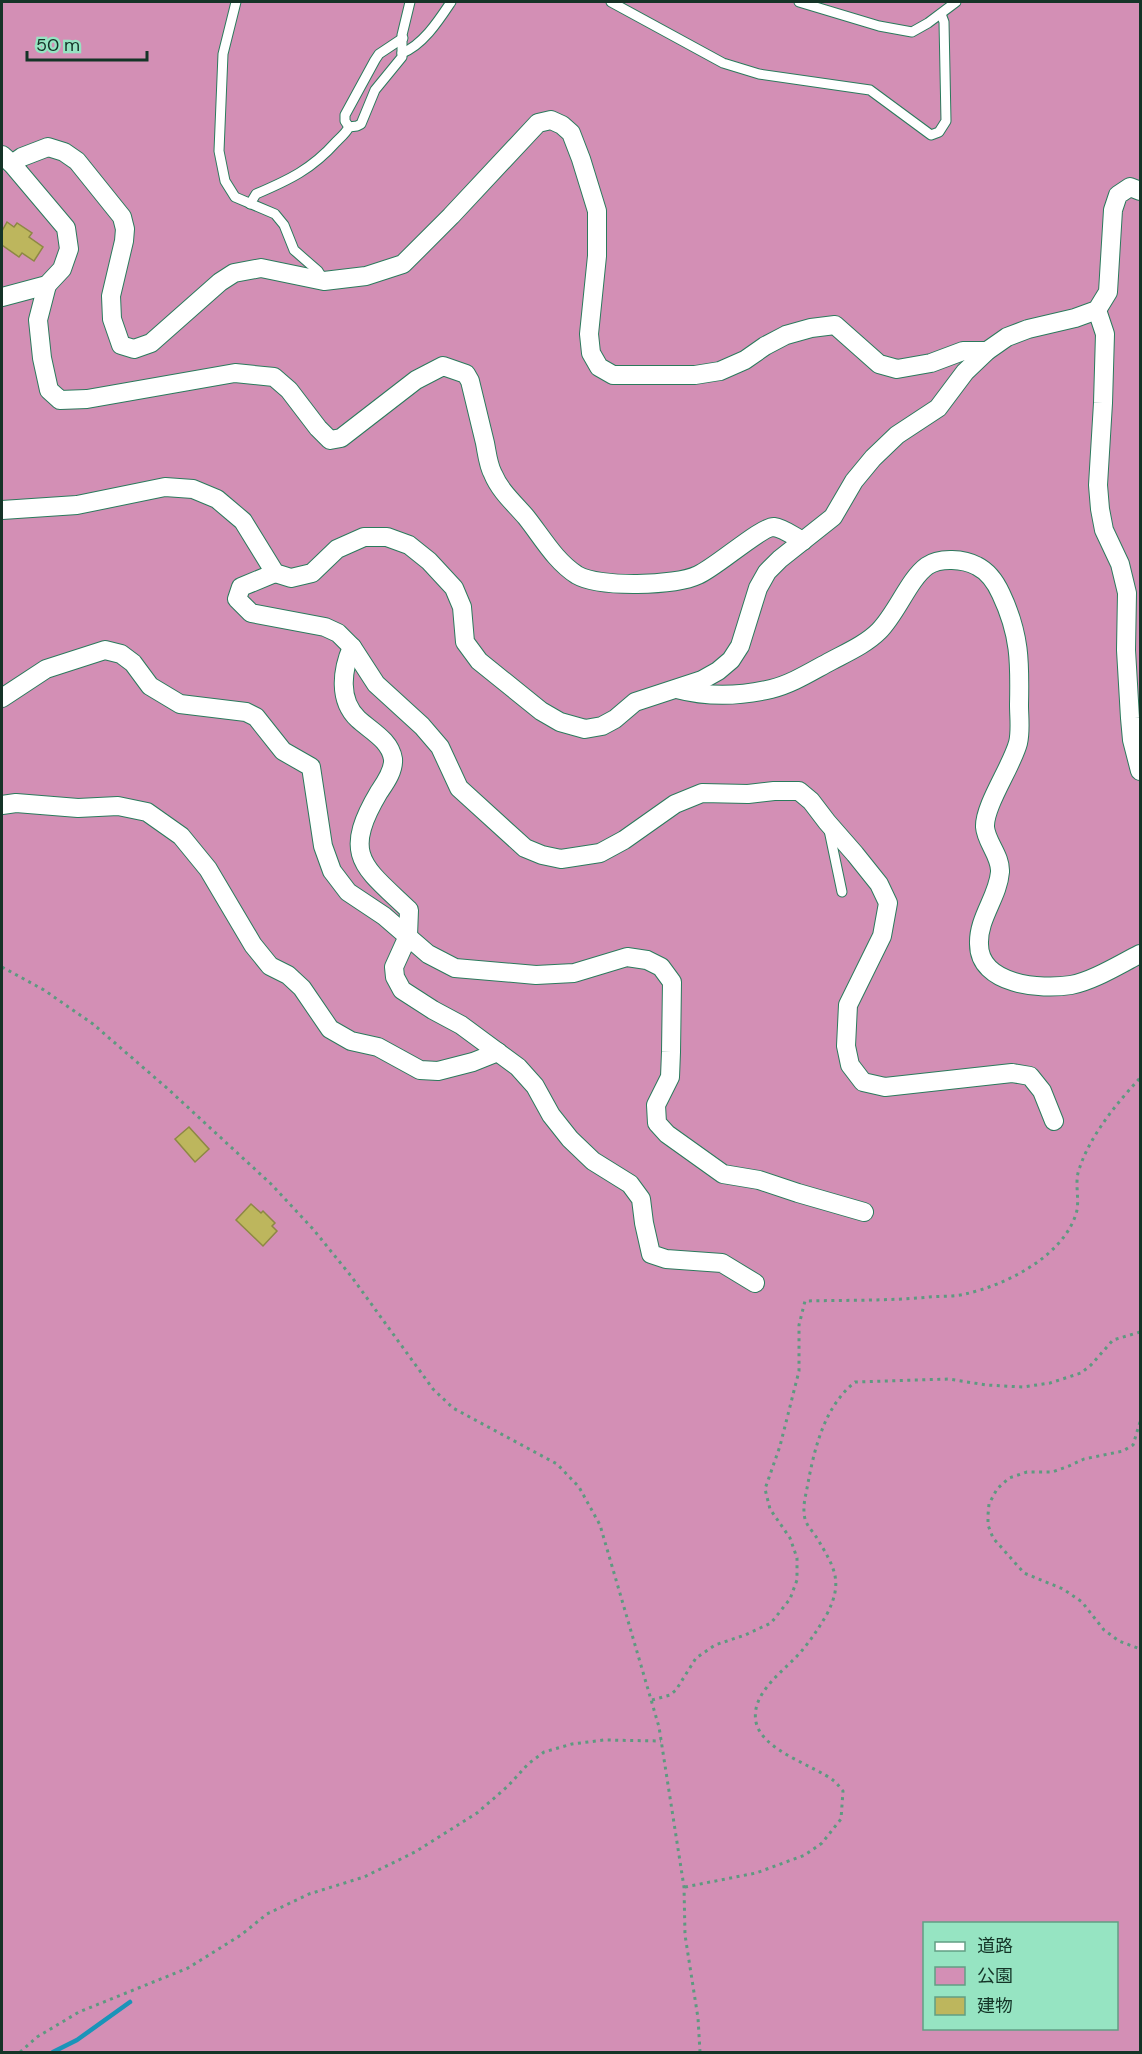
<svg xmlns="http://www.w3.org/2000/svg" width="1142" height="2054" viewBox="0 0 1142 2054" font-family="'DM Sans','Noto Sans JP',sans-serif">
  <rect width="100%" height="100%" fill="#96e4c2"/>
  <path fill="#d38fb5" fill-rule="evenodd" d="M 2,2 L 1140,2 L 1140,2052 L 2,2052 ZM 924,1924 L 1116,1924 L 1116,2028 L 924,2028 Z"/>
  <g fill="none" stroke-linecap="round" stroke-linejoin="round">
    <polyline stroke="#1a94b9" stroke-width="4.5" points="53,2052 77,2040 130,2002"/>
  </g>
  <g fill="#bdb65d" stroke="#8d8844" stroke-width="1.5">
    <polygon points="7,222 14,227 17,223 32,233 29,237 43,247 34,261 22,253 19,257 2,245 2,231"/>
    <polygon points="189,1127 209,1149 195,1162 175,1139"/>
    <polygon points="251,1204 261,1213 263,1211 275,1223 272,1226 277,1231 263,1246 236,1220"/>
  </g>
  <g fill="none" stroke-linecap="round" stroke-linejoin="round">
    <defs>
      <g id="lane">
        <polyline points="236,2 223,54 219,151 225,181 235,197 275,214 284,225 294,250 318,271 323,279"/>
        <polyline points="611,2 723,63 759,74 870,90 931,135 939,132 946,121 944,22 941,14"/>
        <polyline points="799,2 879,26 912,32 928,23 956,2"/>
        <path d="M 402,53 C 423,45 439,20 451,2"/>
        <polyline points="349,127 345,121 345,115 375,60 379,54 403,38"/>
        <path d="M 250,204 L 256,194 C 289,180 312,169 336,142 C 341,137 346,133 349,127 L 357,126 L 361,124 L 375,90 L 402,57 L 402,35 L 410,2"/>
        <polyline points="829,830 842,892"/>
      </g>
      <g id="street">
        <polyline points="2,155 12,164 66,228 69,249 62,269 47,285 2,297"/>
        <polyline points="12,164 22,157 48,147 64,152 77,161 122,217 125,229 124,241 111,296 112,319 121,345 134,349 151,343 220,282 234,273 261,268 324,281 366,276 403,264 451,216 538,123 551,120 562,125 571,133 581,159 597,211 597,256 589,334 591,353 599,367 613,375 695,375 720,371 745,360 765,346 786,335 811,328 835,325 879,364 897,369 931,363 963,351 987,351"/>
        <path d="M 47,285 L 38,320 L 42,358 L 49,390 L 60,400 L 87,399 L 235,373 L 274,377 L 289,390 L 318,428 L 330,440 L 341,438 L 416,380 L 443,366 L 466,374 L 470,381 C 475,402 480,423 485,443 C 487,453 488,465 493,474 C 500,491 514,503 526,517 C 542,537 555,561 577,575 C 599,588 675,586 698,575 C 715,568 762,526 774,527 C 783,528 795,537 803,541"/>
        <polyline points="1097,310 1105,334 1103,403 1098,485 1100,509 1104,530 1120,564 1127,593 1126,650 1130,718 1132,740 1140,771"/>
        <polyline points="2,510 77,505 165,487 193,489 217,499 243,521 275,573 291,578 312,573 337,549 364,537 387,537 409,545 429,561 454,588 462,607 465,642 479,661 541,711 560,722 585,729 602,726 615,719 635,702 702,680 718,671 731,660 740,646 758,588 767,572 780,559 833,517 854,481 873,458 897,435 938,408 965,372 987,351 1007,337 1028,329 1075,318 1097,310 1108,292 1113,210 1118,195 1130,187 1140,191"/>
        <polyline points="275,573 241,587 237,599 251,613 325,627 338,633 352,647 376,684 422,726 440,747 459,788 525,848 542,855 561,859 600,853 624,840 675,804 702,793 748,794 774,791 799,791 811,801 827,822 855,854 879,884 888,903 882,936 848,1005 846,1046 850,1065 863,1082 885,1087 1012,1073 1030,1076 1042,1091 1054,1121"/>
        <path d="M 352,647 C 342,670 338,700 358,719 C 371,731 390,740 393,759 C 394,771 385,783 379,792 C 341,856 363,866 409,910 L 408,936 L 394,967 L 395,977 L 402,990 L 433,1010 L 461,1025 L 518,1067 L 535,1086 L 551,1115 L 570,1139 L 593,1161 L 630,1184 L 641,1199 L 644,1223 L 651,1254 L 666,1259 L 722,1263 L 755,1283"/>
        <path d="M 677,689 C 707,697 741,696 771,689 C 792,684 812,671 831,661 C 848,652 866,644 879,631 C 897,613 909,579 927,566 C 940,557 964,559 977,566 C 989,572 996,583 1001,594 C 1020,634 1020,662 1019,705 C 1019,717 1021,731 1018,743 C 1012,766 984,806 985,827 C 986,842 1001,856 1000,872 C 998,897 978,918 979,944 C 979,985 1041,990 1071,985 C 1093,981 1120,964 1140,954"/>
        <polyline points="2,698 46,669 105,650 121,654 133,663 150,686 180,704 246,712 256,717 283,751 311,767 323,846 332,871 348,892 384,916 428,954 455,968 536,975 574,973 627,957 647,960 661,967 672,982 671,1052 670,1077 656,1105 657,1123 667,1134 723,1174 759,1180 798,1193 864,1212"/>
        <polyline points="2,805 16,803 78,808 118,806 147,812 181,836 208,869 253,945 270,966 288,975 302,988 330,1029 351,1041 378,1047 420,1070 438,1071 473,1062 498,1052"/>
      </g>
    </defs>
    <use href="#lane" stroke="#2b7a5c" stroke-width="11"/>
    <use href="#street" stroke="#2b7a5c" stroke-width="20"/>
    <g stroke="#5e9980" stroke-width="3" stroke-dasharray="3 4.5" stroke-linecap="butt">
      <polyline points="2,967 44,990 93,1024 168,1089 271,1184 313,1229 351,1276 433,1389 453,1408 557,1464 579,1487 600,1525 659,1727 684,1887 685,1935 698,2018 700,2052"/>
      <polyline points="1140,1422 1133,1445 1123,1451 1084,1459 1069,1466 1052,1472 1027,1472 1009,1478 997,1489 989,1504 988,1515 988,1525 993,1538 1024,1573 1063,1589 1082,1602 1104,1630 1119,1641 1140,1649"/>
      <path d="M 652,1700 L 670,1695 L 676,1690 L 696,1658 L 715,1645 L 745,1635 L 771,1623 L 790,1599 L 797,1580 L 797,1558 L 790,1538 L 770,1509 L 765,1489 L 780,1446 L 799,1371 L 799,1325 L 805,1301 C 846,1300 888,1301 929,1297 C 941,1296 954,1297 965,1294 C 1006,1285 1062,1257 1076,1214 C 1080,1202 1075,1186 1078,1173 C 1088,1138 1116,1104 1140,1078"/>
      <path d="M 685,1887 L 756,1873 L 805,1855 L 822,1843 L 841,1819 L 843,1791 C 840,1788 838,1784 834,1781 C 814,1765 762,1751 756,1722 C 750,1691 788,1669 804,1648 C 813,1637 820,1626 827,1614 C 844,1581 834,1567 817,1538 C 813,1532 807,1526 805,1519 C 802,1506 806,1495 808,1483 C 815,1446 825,1406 855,1382 L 949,1379 L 986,1385 L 1023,1387 L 1050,1383 L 1081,1373 L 1091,1365 L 1113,1340 L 1140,1332"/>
      <polyline points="20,2052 37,2037 79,2012 188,1968 241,1935 267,1914 309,1894 364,1877 415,1852 477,1813 508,1786 528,1764 544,1752 572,1744 604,1740 661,1741"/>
    </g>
    <use href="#lane" stroke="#fff" stroke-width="9"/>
    <use href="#street" stroke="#fff" stroke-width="18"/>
  </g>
  <rect width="1142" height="2054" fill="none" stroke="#143427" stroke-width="6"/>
  <rect x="923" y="1922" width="195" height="108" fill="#96e4c2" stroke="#629e84" stroke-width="1.5"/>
  <rect x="935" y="1942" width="30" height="9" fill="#ffffff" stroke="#629e84" stroke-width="1.5"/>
  <text x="977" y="1952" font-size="18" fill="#143427">道路</text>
  <rect x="935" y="1967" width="30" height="18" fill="#d38fb5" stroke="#629e84" stroke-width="1.5"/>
  <text x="977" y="1982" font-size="18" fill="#143427">公園</text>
  <rect x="935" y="1997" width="30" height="18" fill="#bdb65d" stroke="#629e84" stroke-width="1.5"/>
  <text x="977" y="2012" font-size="18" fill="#143427">建物</text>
  <path d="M27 51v9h120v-9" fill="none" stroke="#143427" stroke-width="3"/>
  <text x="36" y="51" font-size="18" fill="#143427" stroke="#96e4c2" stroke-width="4.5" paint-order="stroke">50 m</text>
</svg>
